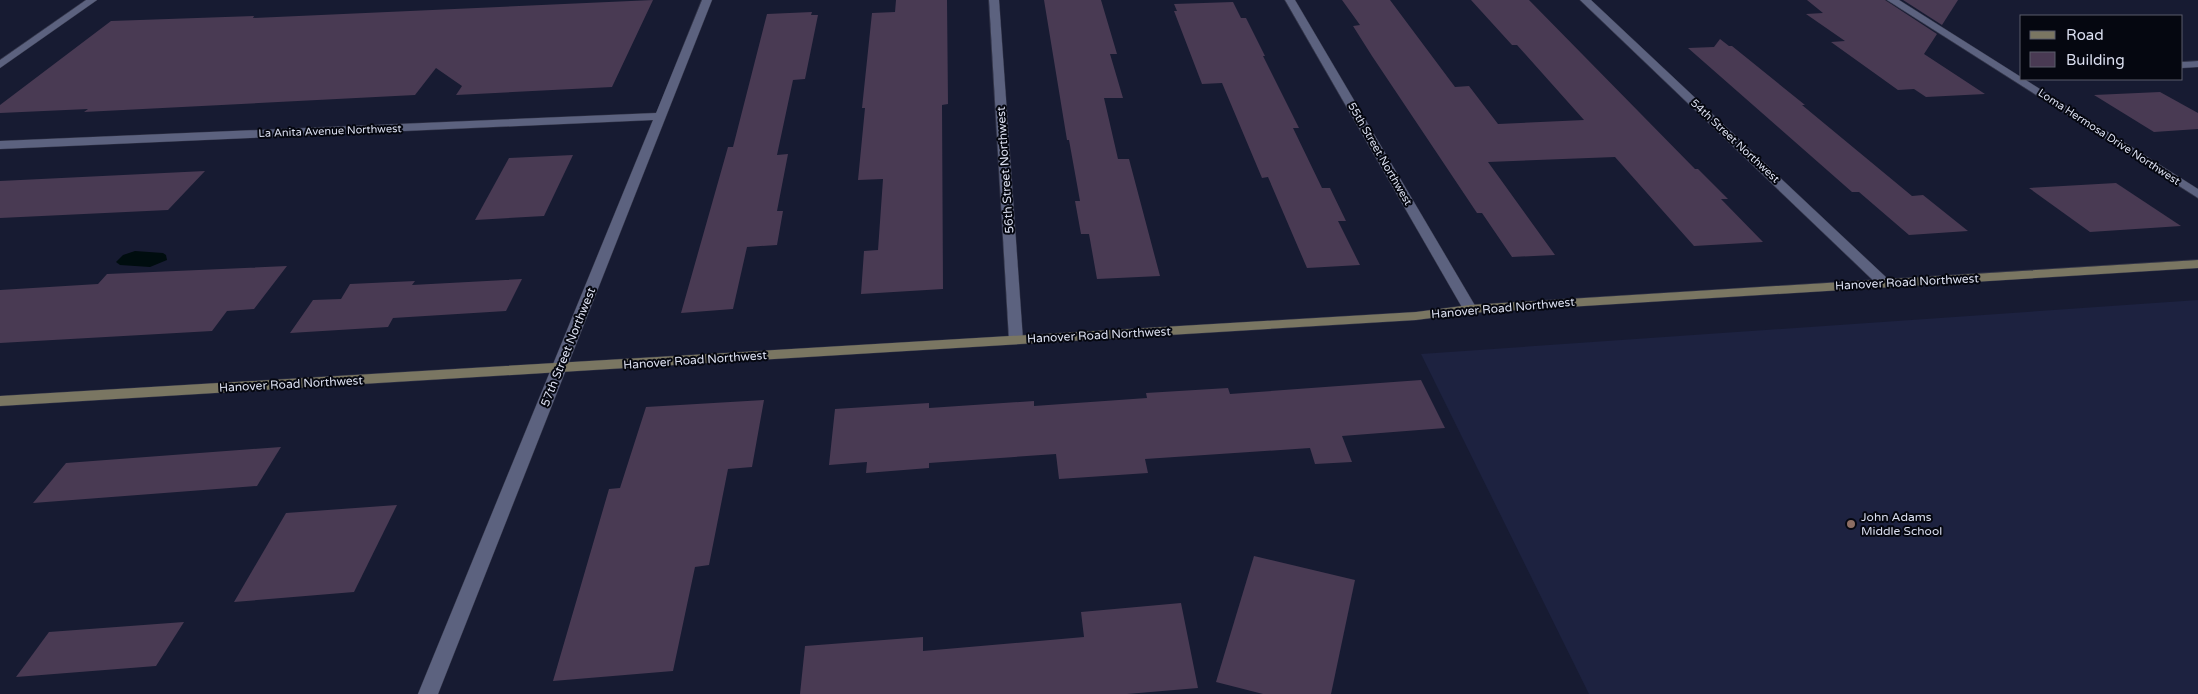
<svg xmlns="http://www.w3.org/2000/svg" width="2198" height="694" viewBox="0 0 2198 694" font-family="'Varela Round',sans-serif">
  <style>
    .built { fill: #1d2240 }
    .water { fill: #000d0f }
    .building { fill: #493a53 }
    .lines { fill: none; stroke-linecap: round; stroke-linejoin: round }
    .street-casing { stroke: #333548; stroke-width: 1 }
    .secondary-casing { stroke: #333548; stroke-width: 1 }
    .street { fill: #5c627f; fill-rule: evenodd }
    .secondary { fill: #7a7662; fill-rule: evenodd }
    .education-dot { fill: #8d6e63; stroke: #050710; stroke-width: 2 }
    .labels { text-anchor: middle; dominant-baseline: central; stroke-width: 4; stroke-linejoin: round; paint-order: stroke }
    .far-street-label { font-size: 11px; fill: #dbdff0; stroke: #050710 }
    .street-label { font-size: 12px; fill: #dbdff0; stroke: #050710 }
    .poi-label { font-size: 12px; fill: #dbdff0; stroke: #050710; text-anchor: start }
  </style>
  <rect width="100%" height="100%" fill="#171b32"/>
  <polygon class="built" points="2198,300 2198,694 1589,694 1421,354"/>
  <polygon class="water" points="135,251 163,253 166,255 167,260 150,267 120,265 116,262 123,255"/>
  <g class="building">
    <polygon points="653,0 612,87 456,95 462,86 436,68 415,95 84,112 88,109 0,113 0,105 111,21 254,16 253,18"/>
    <polygon points="896,0 947,0 948,104 942,105 943,289 861,294 864,251 878,250 883,179 858,180 865,108 862,108 872,13 895,12"/>
    <polygon points="1044,0 1101,0 1117,54 1110,54 1123,98 1104,98 1118,159 1129,159 1160,276 1097,279 1089,234 1081,234 1075,201 1080,201 1069,140 1067,140"/>
    <polygon points="1342,0 1390,0 1455,87 1469,86 1498,124 1584,120 1517,45 1512,45 1471,0 1529,0 1695,169 1698,169 1728,199 1721,199 1763,242 1694,246 1615,157 1488,162 1555,255 1512,257 1482,213 1477,213 1372,56 1353,26 1360,25"/>
    <polygon points="1807,0 1885,0 1937,34 1924,54 1985,94 1926,97 1914,89 1898,90 1831,42 1845,41 1806,14 1823,13"/>
    <polygon points="1903,0 1958,0 1942,25"/>
    <polygon points="1233,2 1241,18 1246,18 1265,56 1263,56 1299,128 1293,128 1322,188 1330,188 1346,221 1338,221 1360,265 1307,268 1268,177 1262,178 1222,83 1202,84 1174,11 1177,11 1174,4"/>
    <polygon points="812,12 811,15 818,15 805,79 793,80 777,155 788,154 777,211 783,211 777,245 747,247 733,309 681,313 728,147 733,147 767,14"/>
    <polygon points="1720,39 1729,46 1732,46 1805,105 1802,105 1912,196 1923,195 1968,231 1909,235 1859,192 1852,192 1688,48 1714,47"/>
    <polygon points="2160,92 2198,113 2198,129 2154,132 2094,95"/>
    <polygon points="573,155 544,216 475,220 509,158"/>
    <polygon points="205,171 168,210 0,218 0,181"/>
    <polygon points="2116,183 2181,226 2090,232 2029,188"/>
    <polygon points="287,266 254,309 227,311 212,331 0,343 0,290 98,284 107,274"/>
    <polygon points="522,279 506,311 393,318 388,327 290,333 313,300 341,299 350,284 415,281 412,285"/>
    <polygon points="1421,380 1445,428 1342,436 1352,462 1315,464 1310,448 1145,459 1148,473 1059,479 1056,454 929,463 929,468 866,473 867,462 829,465 835,409 929,403 929,408 1034,401 1034,406 1147,398 1146,393 1228,388 1230,394"/>
    <polygon points="764,400 752,467 728,469 709,565 695,567 673,671 553,681 609,489 620,488 646,407"/>
    <polygon points="281,447 257,486 33,503 66,463"/>
    <polygon points="397,505 354,592 234,602 286,513"/>
    <polygon points="1254,556 1355,580 1331,694 1263,694 1216,682"/>
    <polygon points="1181,603 1198,688 1127,694 800,694 805,646 923,637 923,651 1084,637 1081,612"/>
    <polygon points="184,622 156,666 16,677 49,632"/>
  </g>
  <g class="lines">
    <defs>
      <g id="street">
        <polygon points="86,0 97,0 0,68 0,60"/>
        <polygon points="702,0 712,0 438,694 418,694 653,120 0,149 0,141 656,113"/>
        <polygon points="989,0 999,0 1023,340 1021,343 1011,343 1009,340"/>
        <polygon points="1285,0 1295,0 1477,309 1475,312 1465,312 1463,309"/>
        <polygon points="1580,0 1591,0 1889,280 1891,283 1889,286 1879,286"/>
        <polygon points="1887,0 1899,0 2198,189 2198,198"/>
        <polygon points="2198,61 2198,67 2182,68 2182,62"/>
      </g>
      <polygon id="secondary" points="2198,260 2198,268 1470,313 1416,320 0,406 0,396 1416,312 1470,305"/>
    </defs>
    <use href="#street" class="street-casing"/>
    <use href="#secondary" class="secondary-casing"/>
    <use href="#street" class="street"/>
    <use href="#secondary" class="secondary"/>
  </g>
  <circle class="education-dot" cx="1851" cy="524" r="5"/>
  <g class="labels">
    <g class="far-street-label">
      <text transform="translate(330 131) rotate(-2)">La Anita Avenue Northwest</text>
      <text transform="translate(2109 137) rotate(33)">Loma Hermosa Drive Northwest</text>
      <text transform="translate(1735 141) rotate(43)">54th Street Northwest</text>
      <text transform="translate(1380 154) rotate(60)">55th Street Northwest</text>
    </g>
    <g class="street-label">
      <text transform="translate(1005 170) rotate(-94)">56th Street Northwest</text>
      <text transform="translate(1907 282) rotate(-3)">Hanover Road Northwest</text>
      <text transform="translate(1503 308) rotate(-5)">Hanover Road Northwest</text>
      <text transform="translate(1099 335) rotate(-3)">Hanover Road Northwest</text>
      <text transform="translate(568 347) rotate(-68)">57th Street Northwest</text>
      <text transform="translate(695 360) rotate(-4)">Hanover Road Northwest</text>
      <text transform="translate(291 384) rotate(-3)">Hanover Road Northwest</text>
    </g>
    <g class="poi-label">
      <text x="1861" y="517">John Adams<tspan x="1861" dy="14">Middle School</tspan></text>
    </g>
  </g>
  <rect x="2020" y="15" width="162" height="65" fill="#050710" stroke="#5b5d6a"/>
  <rect x="2030" y="31" width="25" height="8" fill="#7a7662" stroke="#5b5d6a"/>
  <text x="2066" y="40" font-size="15" fill="#dbdff0">Road</text>
  <rect x="2030" y="52" width="25" height="15" fill="#493a53" stroke="#5b5d6a"/>
  <text x="2066" y="65" font-size="15" fill="#dbdff0">Building</text>
</svg>
